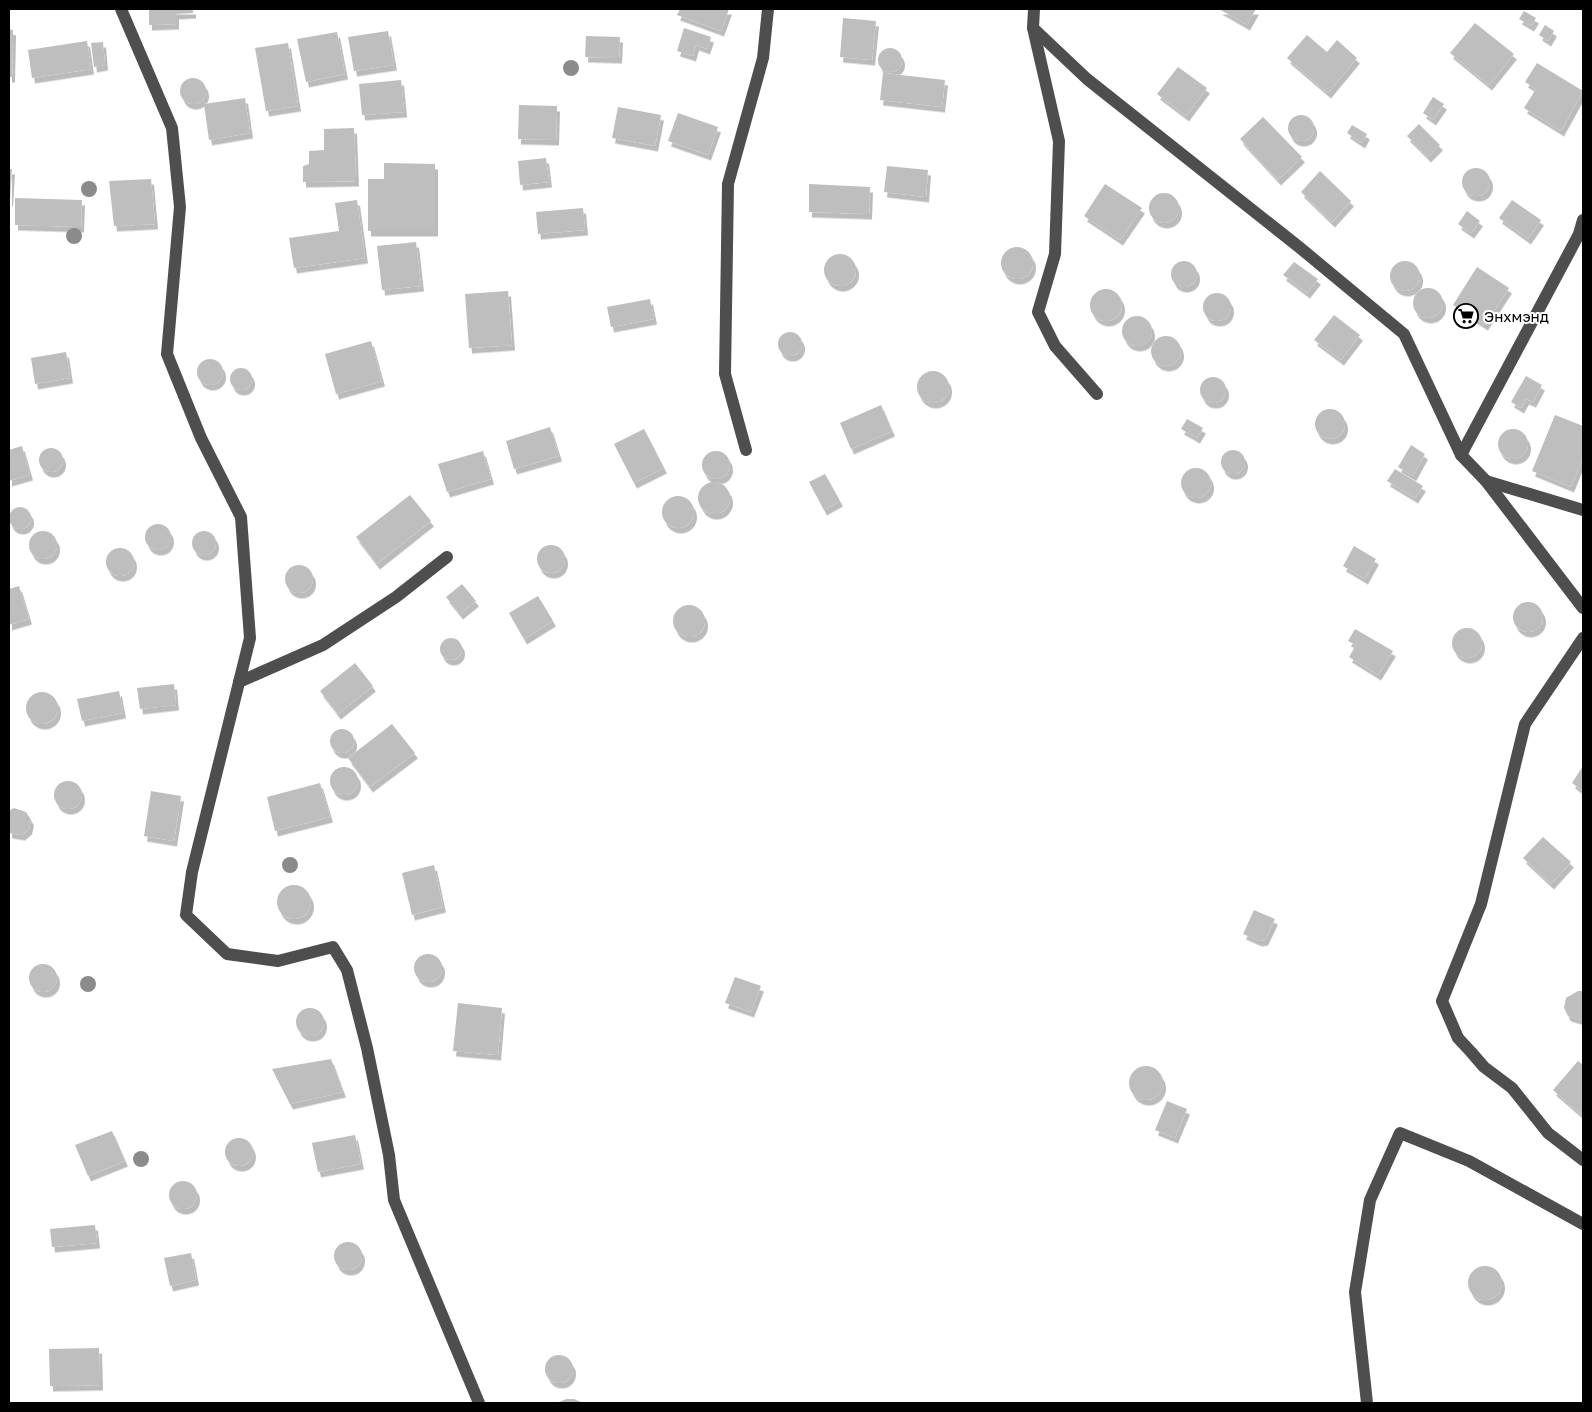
<svg xmlns="http://www.w3.org/2000/svg" width="1592" height="1412" viewBox="0 0 1592 1412" font-family="'Golos Text',sans-serif">
  <style>
    .building { fill: #bebebe; filter: url(#shadow) }
    .lines { fill: none; stroke-linecap: round; stroke-linejoin: round }
    .minor { stroke: #4e4e4e; stroke-width: 12 }
    .tree { fill: #8b8b8b }
    .labels { text-anchor: middle; dominant-baseline: central; stroke-width: 4; stroke-linejoin: round; paint-order: stroke }
    .poi-label { font-size: 15px; fill: #000; stroke: #fff; text-anchor: start }
  </style>
  <defs>
    <filter id="shadow"><feDropShadow dx="3" dy="5.5" stdDeviation="0" flood-color="#0004"/></filter>
  </defs>
  <rect width="100%" height="100%" fill="#fff"/>
  <g class="building">
    <polygon points="149,9 193,9 193,13 176,14 176,24 149,25"/>
    <polygon points="680,9 729,9 721,31 677,15"/>
    <polygon points="1219,9 1256,9 1247,25"/>
    <polygon points="1524,11 1536,18 1531,26 1519,19"/>
    <polygon points="843,18 876,21 872,60 840,57"/>
    <polygon points="1475,23 1514,54 1489,85 1450,53"/>
    <polygon points="1545,25 1554,31 1548,41 1539,35"/>
    <polygon points="684,28 711,37 707,49 696,45 693,56 677,51"/>
    <polygon points="9,29 13,30 12,77 9,77"/>
    <polygon points="388,31 394,65 354,71 348,37"/>
    <polygon points="337,32 345,74 306,82 297,39"/>
    <polygon points="1307,35 1327,52 1337,40 1357,58 1328,93 1287,58"/>
    <polygon points="586,36 620,37 619,58 585,57"/>
    <polygon points="87,41 91,69 32,78 28,50"/>
    <polygon points="103,42 105,65 94,67 91,43"/>
    <polygon points="288,43 298,106 266,111 255,48"/>
    <circle cx="890" cy="60" r="12"/>
    <polygon points="1537,63 1583,91 1561,131 1524,108 1536,89 1525,82"/>
    <polygon points="1178,67 1207,88 1186,116 1157,94"/>
    <polygon points="883,73 945,80 942,107 880,100"/>
    <circle cx="193" cy="91" r="13"/>
    <polygon points="401,80 404,112 362,115 359,84"/>
    <polygon points="1433,97 1444,104 1433,120 1423,113"/>
    <polygon points="245,98 250,133 209,140 204,104"/>
    <polygon points="519,105 557,106 556,140 518,139"/>
    <polygon points="618,107 661,115 655,146 612,138"/>
    <polygon points="678,113 718,127 708,155 668,141"/>
    <circle cx="1301" cy="128" r="13"/>
    <polygon points="1263,117 1302,157 1278,180 1240,139"/>
    <polygon points="1419,124 1440,145 1428,157 1407,136"/>
    <polygon points="1352,125 1367,134 1362,143 1347,133"/>
    <polygon points="354,128 356,181 303,182 303,166 309,164 309,151 324,150 324,129"/>
    <polygon points="546,158 549,182 520,185 518,161"/>
    <polygon points="384,163 435,164 435,231 368,231 368,179 384,179"/>
    <polygon points="887,166 928,170 926,197 884,192"/>
    <circle cx="1476" cy="182" r="14"/>
    <polygon points="9,169 12,169 10,201 9,201"/>
    <polygon points="1320,171 1351,201 1332,222 1301,192"/>
    <polygon points="151,179 155,224 114,226 109,181"/>
    <polygon points="809,184 870,187 869,214 809,212"/>
    <polygon points="1105,184 1142,208 1120,240 1084,216"/>
    <circle cx="1164" cy="208" r="15"/>
    <polygon points="15,198 82,200 81,227 15,225"/>
    <polygon points="357,200 365,258 294,268 289,238 339,231 335,203"/>
    <polygon points="1512,200 1541,220 1528,239 1499,218"/>
    <polygon points="583,208 585,230 538,234 536,212"/>
    <polygon points="1467,211 1480,221 1471,233 1458,224"/>
    <polygon points="416,242 421,286 382,290 377,246"/>
    <circle cx="1017" cy="263" r="16"/>
    <circle cx="840" cy="270" r="16"/>
    <circle cx="1184" cy="274" r="13"/>
    <circle cx="1405" cy="276" r="15"/>
    <polygon points="1294,262 1318,279 1307,293 1283,275"/>
    <polygon points="1477,267 1509,288 1485,325 1453,305"/>
    <circle cx="1428" cy="303" r="15"/>
    <circle cx="1106" cy="305" r="16"/>
    <polygon points="508,291 512,345 469,348 465,294"/>
    <circle cx="1217" cy="307" r="14"/>
    <polygon points="650,299 654,319 611,327 607,307"/>
    <polygon points="1334,315 1360,335 1341,360 1314,340"/>
    <circle cx="1137" cy="331" r="15"/>
    <circle cx="790" cy="344" r="12"/>
    <circle cx="1166" cy="351" r="15"/>
    <polygon points="371,341 382,381 336,394 325,354"/>
    <polygon points="66,352 70,378 35,384 31,358"/>
    <circle cx="210" cy="372" r="13"/>
    <circle cx="241" cy="379" r="11"/>
    <circle cx="933" cy="387" r="16"/>
    <polygon points="1526,376 1542,385 1533,402 1526,399 1521,408 1511,402"/>
    <circle cx="1213" cy="390" r="13"/>
    <polygon points="881,405 892,431 851,449 840,423"/>
    <circle cx="1330" cy="424" r="15"/>
    <polygon points="1555,415 1583,426 1583,457 1571,487 1532,471"/>
    <polygon points="1187,419 1203,428 1197,438 1181,429"/>
    <polygon points="550,427 559,456 514,469 506,441"/>
    <polygon points="644,429 664,468 634,483 614,444"/>
    <circle cx="1513" cy="444" r="15"/>
    <polygon points="1411,445 1425,454 1413,476 1398,467"/>
    <polygon points="22,446 30,475 9,481 9,450"/>
    <circle cx="51" cy="460" r="12"/>
    <circle cx="1233" cy="462" r="12"/>
    <circle cx="716" cy="465" r="14"/>
    <polygon points="483,451 491,479 447,492 438,464"/>
    <circle cx="1196" cy="483" r="15"/>
    <polygon points="1395,469 1423,486 1415,498 1387,481"/>
    <polygon points="825,474 840,501 824,510 809,482"/>
    <circle cx="714" cy="498" r="16"/>
    <polygon points="410,495 431,521 377,564 356,537"/>
    <circle cx="678" cy="512" r="16"/>
    <circle cx="20" cy="518" r="11"/>
    <circle cx="158" cy="537" r="13"/>
    <circle cx="204" cy="543" r="12"/>
    <circle cx="43" cy="545" r="14"/>
    <circle cx="551" cy="559" r="14"/>
    <polygon points="1354,546 1376,559 1365,579 1343,566"/>
    <circle cx="120" cy="562" r="14"/>
    <circle cx="299" cy="579" r="14"/>
    <polygon points="462,584 476,601 460,614 446,597"/>
    <polygon points="19,586 29,619 9,625 9,589"/>
    <polygon points="538,596 553,621 524,639 509,613"/>
    <circle cx="1528" cy="617" r="15"/>
    <circle cx="689" cy="621" r="16"/>
    <circle cx="1467" cy="643" r="15"/>
    <polygon points="1355,629 1393,651 1378,675 1349,657 1356,645 1348,641"/>
    <circle cx="451" cy="649" r="11"/>
    <polygon points="355,663 373,686 338,714 320,691"/>
    <polygon points="174,684 176,705 140,709 137,688"/>
    <polygon points="119,691 123,713 82,721 77,699"/>
    <circle cx="42" cy="708" r="16"/>
    <polygon points="392,724 415,753 370,787 348,758"/>
    <circle cx="342" cy="741" r="12"/>
    <polygon points="1583,766 1583,791 1572,783"/>
    <circle cx="344" cy="781" r="14"/>
    <circle cx="68" cy="795" r="14"/>
    <polygon points="320,783 330,817 275,831 267,797"/>
    <polygon points="151,791 181,796 174,841 144,836"/>
    <polygon points="14,808 26,812 31,820 29,829 22,835 9,833 9,811"/>
    <polygon points="1543,837 1571,862 1551,884 1523,858"/>
    <polygon points="434,865 443,907 412,915 402,873"/>
    <circle cx="294" cy="902" r="17"/>
    <polygon points="1254,910 1275,919 1265,940 1259,941 1243,934"/>
    <circle cx="428" cy="968" r="14"/>
    <circle cx="43" cy="978" r="14"/>
    <polygon points="735,977 761,986 751,1012 725,1003"/>
    <polygon points="1578,991 1583,991 1582,1020 1568,1016 1564,1008 1566,998"/>
    <polygon points="458,1003 502,1008 498,1055 453,1051"/>
    <circle cx="310" cy="1022" r="14"/>
    <polygon points="331,1059 343,1092 290,1104 272,1069"/>
    <polygon points="1578,1061 1583,1065 1583,1116 1553,1090"/>
    <circle cx="1146" cy="1083" r="17"/>
    <polygon points="1167,1101 1187,1109 1175,1138 1155,1130"/>
    <polygon points="112,1131 125,1161 88,1176 75,1145"/>
    <polygon points="355,1135 361,1164 318,1172 312,1143"/>
    <circle cx="239" cy="1152" r="14"/>
    <circle cx="183" cy="1195" r="14"/>
    <polygon points="95,1225 97,1243 52,1247 50,1229"/>
    <circle cx="348" cy="1256" r="14"/>
    <polygon points="191,1253 196,1280 170,1286 164,1258"/>
    <circle cx="1485" cy="1283" r="17"/>
    <polygon points="99,1348 100,1385 50,1386 49,1349"/>
    <circle cx="559" cy="1369" r="14"/>
    <polygon points="566,1399 574,1399 583,1403 557,1403"/>
  </g>
  <g class="lines">
    <g class="minor">
      <polyline points="121,9 172,128 180,207 167,354 201,438 241,517 250,638 192,872 186,915 227,954 278,961 333,947 347,970 367,1048 389,1155 394,1200 479,1403"/>
      <polyline points="1034,9 1033,28 1087,79 1299,247 1404,334 1461,455 1486,481 1583,608"/>
      <polyline points="1033,28 1059,141 1055,254 1038,312 1055,346 1097,394"/>
      <polyline points="746,450 725,374 728,184 763,58 768,9"/>
      <polyline points="1461,455 1579,234 1583,220"/>
      <polyline points="1486,481 1583,510"/>
      <polyline points="1583,638 1525,724 1481,904 1442,1001 1458,1038 1471,1052 1484,1067 1512,1088 1548,1133 1583,1160"/>
      <polyline points="239,682 323,645 396,597 447,557"/>
      <polyline points="1367,1403 1355,1292 1370,1200 1400,1133 1469,1161 1583,1224"/>
    </g>
  </g>
  <g class="tree">
    <circle cx="571" cy="68" r="8"/>
    <circle cx="89" cy="189" r="8"/>
    <circle cx="74" cy="236" r="8"/>
    <circle cx="290" cy="865" r="8"/>
    <circle cx="88" cy="984" r="8"/>
    <circle cx="141" cy="1159" r="8"/>
  </g>
  <defs>
    <symbol id="supermarket-ring" viewBox="-11 -11 22 22"><circle r="9.5" fill="#fff" stroke="#000" stroke-width="1.5"/><path d="M-6-5.5h2.5l.6 2H6L4.5 2H-2.5L-4.4-4H-6ZM-1.5 3.2a1.3 1.3 0 1 0 .1 0ZM3 3.2a1.3 1.3 0 1 0 .1 0Z" fill="#000"/></symbol>
  </defs>
  <g fill-rule="evenodd">
    <use href="#supermarket-ring" x="1452" y="302" width="28" height="28"/>
  </g>
  <g class="labels">
    <g class="poi-label">
      <text x="1484" y="316">Энхмэнд</text>
    </g>
  </g>
  <rect width="1592" height="1412" fill="none" stroke="#000000" stroke-width="20"/>
</svg>
